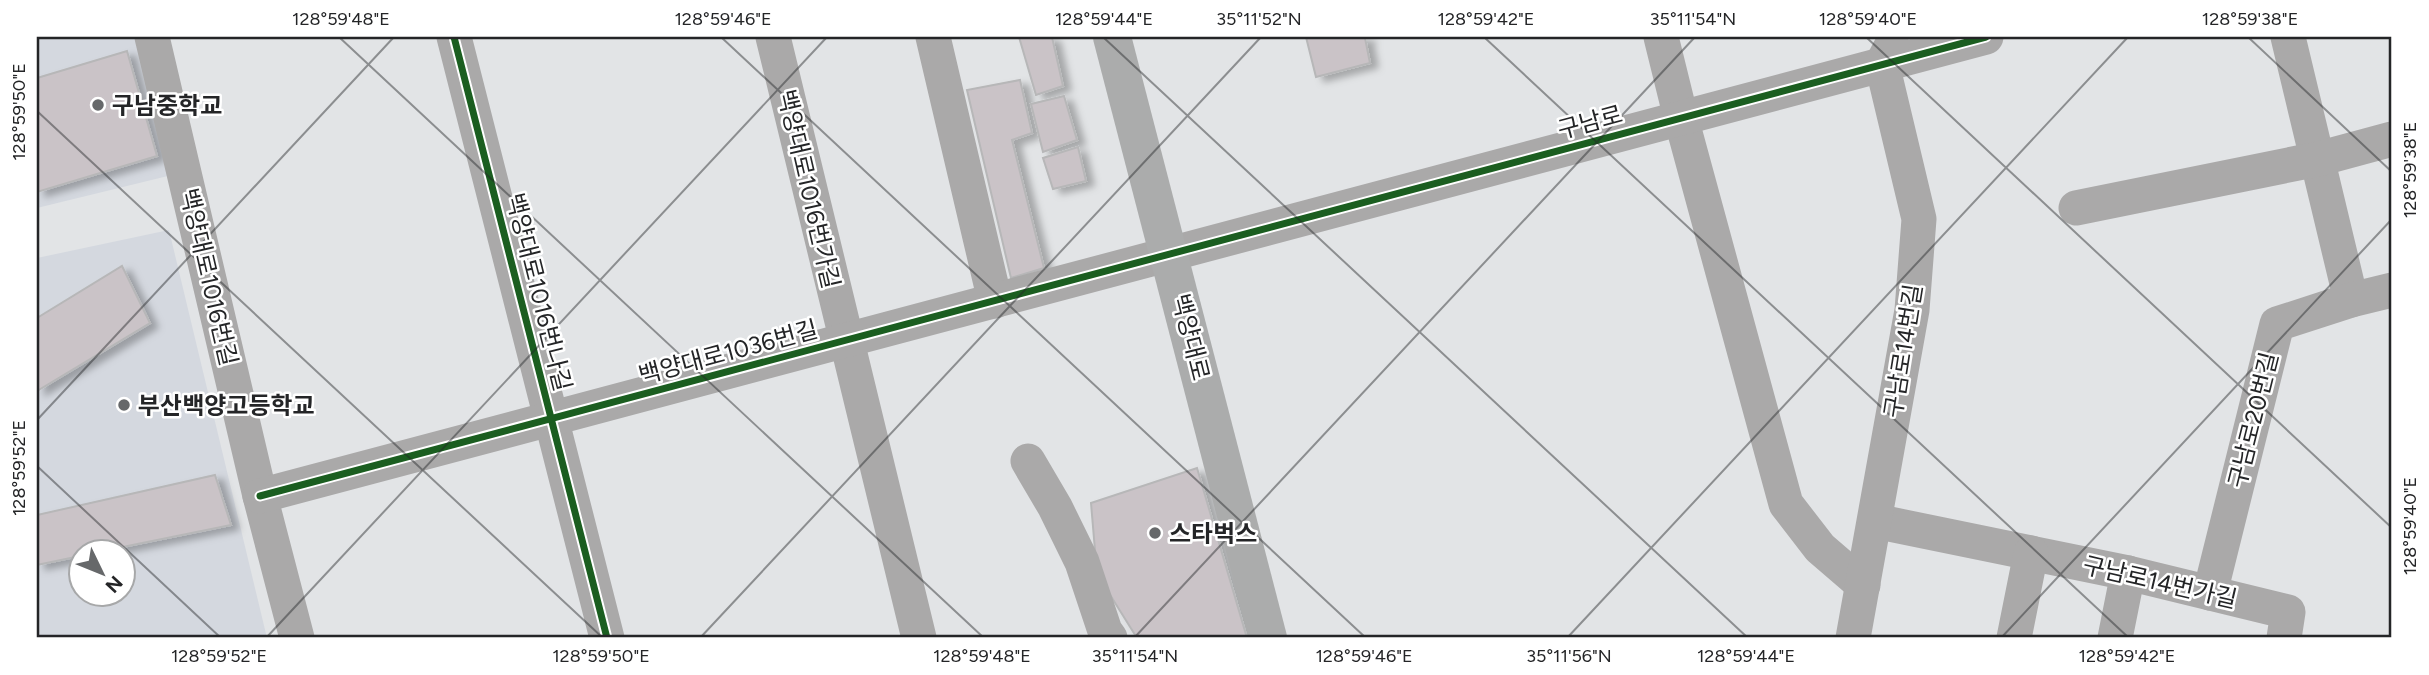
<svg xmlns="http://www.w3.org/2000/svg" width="2429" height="675" viewBox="0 0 2429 675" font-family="Figtree,'Noto Sans KR',sans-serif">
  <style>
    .built { fill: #d4d8df; fill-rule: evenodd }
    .building { fill: #cac3c7; stroke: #b7b7b8; stroke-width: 2; filter: url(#shadow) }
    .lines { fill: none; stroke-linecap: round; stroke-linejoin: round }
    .minor { stroke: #aaa9a9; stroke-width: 35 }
    .major { stroke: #abacac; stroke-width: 38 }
    .cycleway-casing { stroke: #fff; stroke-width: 11 }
    .cycleway { stroke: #1b5e20; stroke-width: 7 }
    .ticks { fill: none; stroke: #242527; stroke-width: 2; stroke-opacity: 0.45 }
    .poi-dot { fill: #66686a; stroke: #fff; stroke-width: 2.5 }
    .labels { text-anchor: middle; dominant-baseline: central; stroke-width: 5; stroke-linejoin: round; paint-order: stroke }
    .poi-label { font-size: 24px; font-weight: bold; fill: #242527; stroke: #fff; text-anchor: start }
    .street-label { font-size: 24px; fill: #242527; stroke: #fff }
    .neatline { fill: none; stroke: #242527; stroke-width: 2.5 }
    .ticks-label { font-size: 18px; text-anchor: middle; fill: #242527 }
  </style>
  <defs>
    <filter id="shadow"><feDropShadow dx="8" dy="4.5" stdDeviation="3.5" flood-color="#0004"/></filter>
  </defs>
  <rect width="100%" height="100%" fill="#e2e4e6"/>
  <g class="built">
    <polygon points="37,37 143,37 176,174 37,208"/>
    <path d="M169,230L267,638H37V258ZM80,552H122V594H80Z"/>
  </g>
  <g class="building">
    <polygon points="1019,37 1052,37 1063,86 1036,95"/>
    <polygon points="1306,37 1369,37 1365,38 1370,63 1316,77"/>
    <polygon points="127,51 157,156 37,192 37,78"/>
    <polygon points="1020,80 1032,133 1012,140 1044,268 1011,278 967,90"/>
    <polygon points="1064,96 1077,140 1043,152 1031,104"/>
    <polygon points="1078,147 1086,181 1053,189 1043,158"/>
    <polygon points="122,266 150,323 37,391 37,318"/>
    <polygon points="1197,468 1247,638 1137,638 1097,574 1091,503"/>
    <polygon points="215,475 231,525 98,552 80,552 80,556 37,565 37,515"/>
  </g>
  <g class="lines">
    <g class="minor">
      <polyline points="152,37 260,496 297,638"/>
      <polyline points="454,37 607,638"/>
      <polyline points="773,37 919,638"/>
      <polyline points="933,37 995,301"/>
      <polyline points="1661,37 1681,118 1786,504 1820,548 1863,585"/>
      <polyline points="2288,37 2351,300"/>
      <polyline points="2076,208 2318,159 2392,139"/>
      <polyline points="1028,461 1055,507 1082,562 1105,631 1110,638"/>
      <polyline points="260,496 1986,37"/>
      <polyline points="1875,521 2128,573 2288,612 2284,638"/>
      <polyline points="2210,593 2277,324 2351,300 2392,290"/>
      <polyline points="1853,638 1912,310 1919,219 1882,64 1892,45"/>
      <polyline points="2014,638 2031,553"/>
      <polyline points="2115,638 2128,573"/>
    </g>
    <polyline class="major" points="1112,37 1268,638"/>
    <defs>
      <g id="cycleway">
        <polyline points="454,37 607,638"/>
        <polyline points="260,496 1986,37"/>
      </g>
    </defs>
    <use href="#cycleway" class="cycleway-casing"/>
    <use href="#cycleway" class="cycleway"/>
  </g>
  <path class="ticks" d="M339,37L984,638M721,37L1366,638M1103,37L1748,638M1484,37L2129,638M1866,37L2392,528M2248,37L2392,172M37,111L603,638M37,420L394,37M37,466L221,638M266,638L827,37M700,638L1261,37M1134,638L1695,37M1567,638L2128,37M2001,638L2392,219"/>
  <g class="poi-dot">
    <circle cx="98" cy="105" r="7"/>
    <circle cx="124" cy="405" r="7"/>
    <circle cx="1155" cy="533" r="7"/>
  </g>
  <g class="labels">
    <g class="poi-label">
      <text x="112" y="105">구남중학교</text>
      <text x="138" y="405">부산백양고등학교</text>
      <text x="1169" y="533">스타벅스</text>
    </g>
    <g class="street-label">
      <text transform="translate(1590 122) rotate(-15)">구남로</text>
      <text transform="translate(809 189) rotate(77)">백양대로1016번가길</text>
      <text transform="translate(209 277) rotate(77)">백양대로1016번길</text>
      <text transform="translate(539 292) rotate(76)">백양대로1016번나길</text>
      <text transform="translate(1191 337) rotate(76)">백양대로</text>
      <text transform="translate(1903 351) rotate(-81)">구남로14번길</text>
      <text transform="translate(728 352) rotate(-15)">백양대로1036번길</text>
      <text transform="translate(2253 420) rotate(-76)">구남로20번길</text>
      <text transform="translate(2160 582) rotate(13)">구남로14번가길</text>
    </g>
  </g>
  <rect width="2429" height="675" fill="none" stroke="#ffffff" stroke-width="77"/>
  <g transform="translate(102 573) rotate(133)"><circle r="33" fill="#ffffff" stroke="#a7a8a9" stroke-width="2"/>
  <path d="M0-5L12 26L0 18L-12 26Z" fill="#66686a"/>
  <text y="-10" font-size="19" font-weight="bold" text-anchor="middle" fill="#242527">N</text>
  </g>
  <rect x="38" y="38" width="2352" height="598" class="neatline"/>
  <g class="ticks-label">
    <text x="341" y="25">128°59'48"E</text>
    <text x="723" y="25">128°59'46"E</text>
    <text x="1104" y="25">128°59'44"E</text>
    <text x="1259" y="25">35°11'52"N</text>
    <text x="1486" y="25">128°59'42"E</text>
    <text x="1693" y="25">35°11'54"N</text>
    <text x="1868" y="25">128°59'40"E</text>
    <text x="2250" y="25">128°59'38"E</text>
    <text transform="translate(19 112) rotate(-90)" y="6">128°59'50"E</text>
    <text transform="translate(2410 170) rotate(-90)" y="6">128°59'38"E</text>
    <text transform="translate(19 468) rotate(-90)" y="6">128°59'52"E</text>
    <text transform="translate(2410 526) rotate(-90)" y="6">128°59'40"E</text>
    <text x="219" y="662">128°59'52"E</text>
    <text x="601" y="662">128°59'50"E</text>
    <text x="982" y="662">128°59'48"E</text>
    <text x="1135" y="662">35°11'54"N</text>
    <text x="1364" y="662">128°59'46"E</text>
    <text x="1569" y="662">35°11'56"N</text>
    <text x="1746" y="662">128°59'44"E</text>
    <text x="2127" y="662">128°59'42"E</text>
  </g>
</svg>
